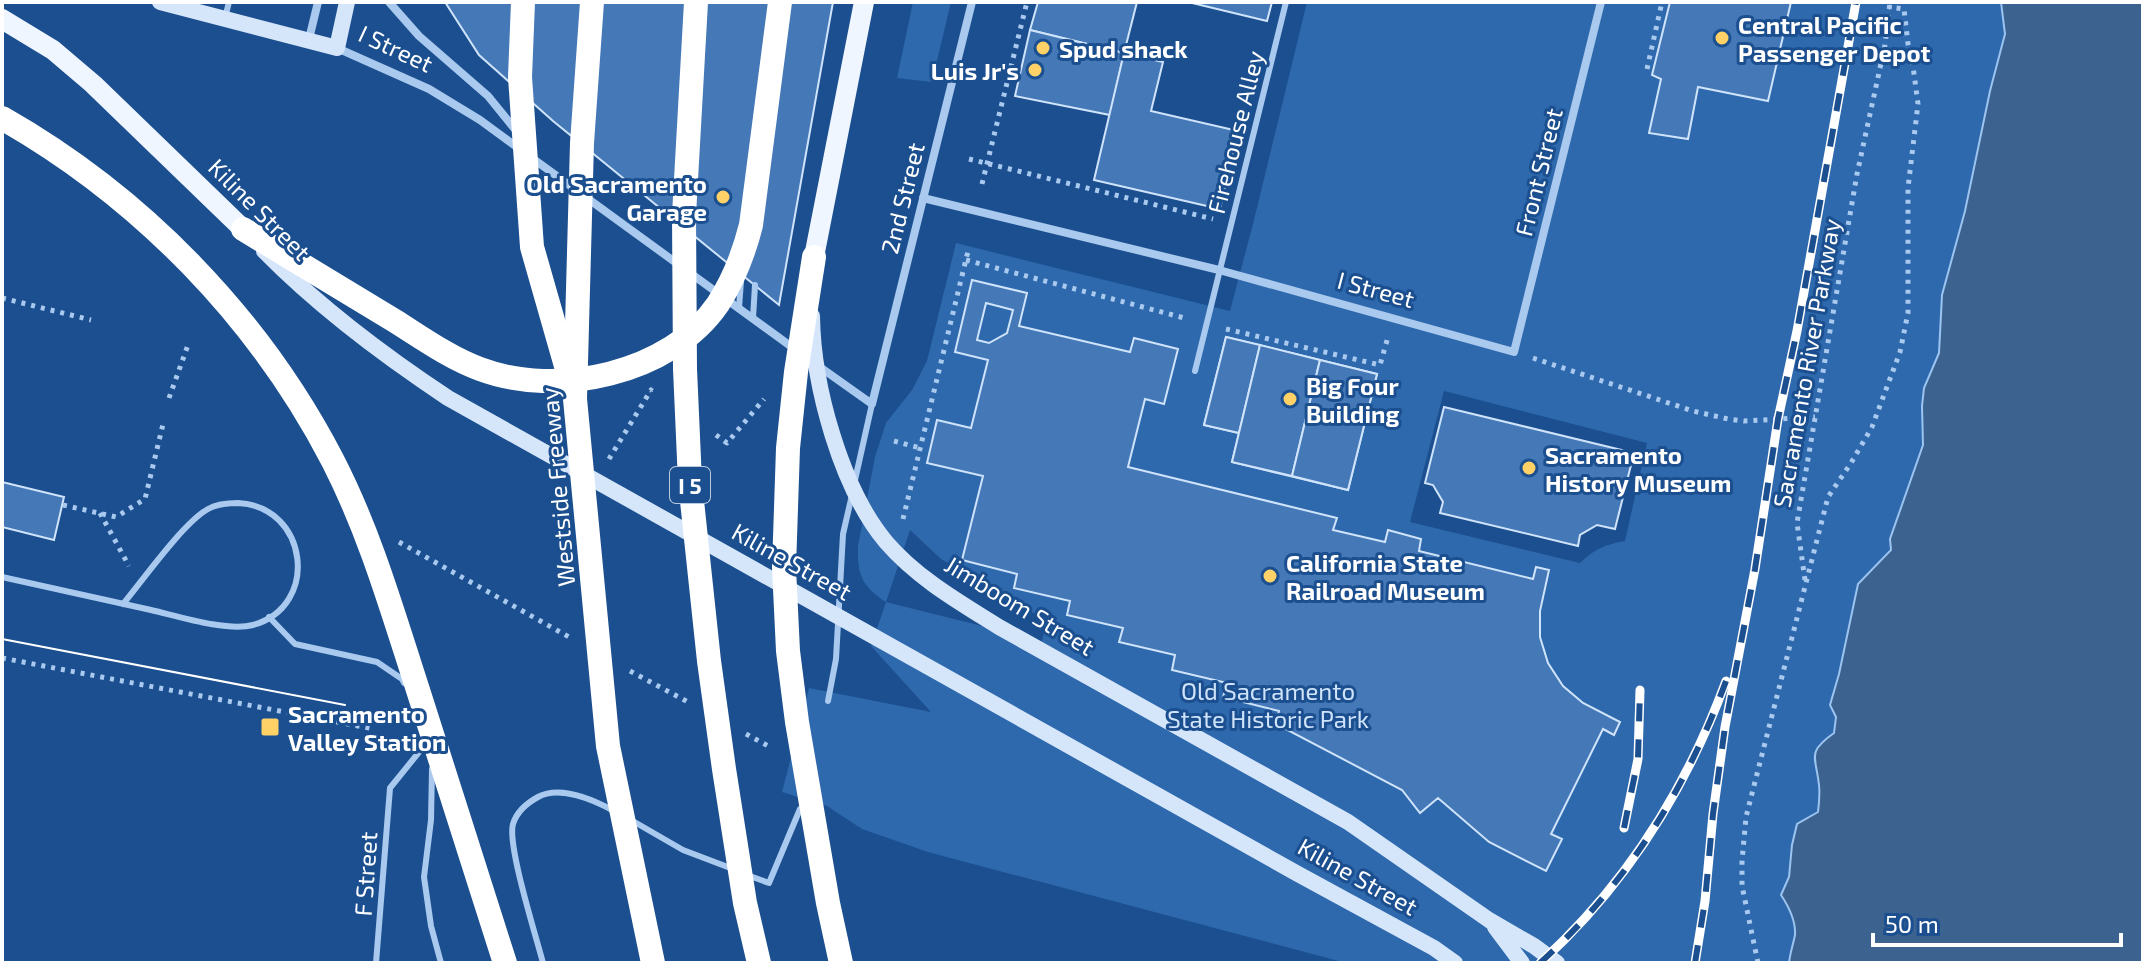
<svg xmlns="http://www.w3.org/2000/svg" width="2145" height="965" viewBox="0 0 2145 965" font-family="'Exo 2',sans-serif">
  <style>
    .green { fill: #2e69ad; fill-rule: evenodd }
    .water { fill: #3c6290; stroke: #9cc4f0; stroke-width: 2 }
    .building { fill: #4478b7; stroke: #cfe3fa; stroke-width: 2; fill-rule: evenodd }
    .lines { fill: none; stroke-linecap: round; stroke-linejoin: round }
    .path { stroke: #a9c9ee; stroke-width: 5; stroke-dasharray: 4 6; stroke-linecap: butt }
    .lane { stroke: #a9c9ee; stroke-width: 6 }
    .street { stroke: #a9c9ee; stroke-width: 8 }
    .secondary { stroke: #d6e6fa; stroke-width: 16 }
    .primary { stroke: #f0f6ff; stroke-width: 20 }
    .highway { stroke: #fff; stroke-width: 24 }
    .tram { stroke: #fff; stroke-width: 2 }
    .rail-casing { stroke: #fff; stroke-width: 9 }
    .rail { stroke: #1b4f8f; stroke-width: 6; stroke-dasharray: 18; stroke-linecap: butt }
    .poi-dot { fill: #ffd166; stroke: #1b4f8f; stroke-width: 3 }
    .labels { text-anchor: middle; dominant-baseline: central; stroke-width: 6; stroke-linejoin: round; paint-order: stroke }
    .shield { fill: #1b4f8f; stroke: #bbcadd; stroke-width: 2 }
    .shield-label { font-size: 22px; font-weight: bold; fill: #fff }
    .poi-label { font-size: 24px; font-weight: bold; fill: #fff; stroke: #1b4f8f; text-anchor: start }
    .street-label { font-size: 24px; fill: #fff; stroke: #1b4f8f }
    .park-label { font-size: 24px; fill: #cfe3fa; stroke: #1b4f8f }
  </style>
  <rect width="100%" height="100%" fill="#1b4f8f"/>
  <g class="green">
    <polygon points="913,2 951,2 932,82 897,78"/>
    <path d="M1307,2H2001L2005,34L1990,91L1965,211L1942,295L1939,353L1924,388L1922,406L1923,445L1890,539L1891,550L1858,584L1839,674L1830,705L1836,717L1834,733C1806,752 1816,757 1819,785C1820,794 1819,804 1818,813L1798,824L1792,845L1789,877L1782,895C1789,907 1796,920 1795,935C1793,945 1790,953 1789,963H1346L928,852L862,829L827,806L782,792L809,688L931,712L871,646L886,602C862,586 857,575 858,546L875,457L886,423L912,390L927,361L956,243L1230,311L1254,220ZM1444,391L1647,443L1625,541C1606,544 1593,550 1580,563L1410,522ZM910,530L941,559L1047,621L1042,641L886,602Z"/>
  </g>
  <path class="water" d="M2001,2H2143V963H1789C1790,953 1793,945 1795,935C1796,920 1789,907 1781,895L1789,877L1792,845L1797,824L1818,812C1819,804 1820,794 1819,785C1816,756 1806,753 1834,733L1836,717L1830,705L1839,674L1858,584L1891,550L1890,539L1923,445L1922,406L1924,388L1939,353L1942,295L1965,211L1990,91L2005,34Z"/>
  <g class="building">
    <polygon points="445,2 833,2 779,305 553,121 479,55"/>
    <polygon points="1038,2 1137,2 1124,53 1030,30"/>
    <polygon points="1188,2 1272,2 1267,21"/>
    <polygon points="1670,2 1791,2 1768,101 1698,87 1688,139 1649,133 1661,79 1652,75"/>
    <polygon points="1030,30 1124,53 1110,115 1015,96"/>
    <polygon points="1124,53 1163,62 1151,111 1238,131 1220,209 1094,180"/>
    <path d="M972,280L1027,293L1019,326L1130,352L1134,338L1178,349L1164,404L1145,399L1128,467L1337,518L1333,530L1385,542L1388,530L1421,539L1419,551L1533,579L1536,567L1549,570L1540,611V637L1548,663L1563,686L1583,703L1620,722L1614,735L1603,729L1551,834L1562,839L1546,871L1489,842L1438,798L1420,813L1402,790L1276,724L1279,711L1223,697L1227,683L1172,670L1175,655L1119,642L1123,628L1067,615L1070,601L1014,588L1017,574L962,560L983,476L927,463L937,420L971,428L988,360L955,352ZM986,303L1013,310L1007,333L989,343L977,340Z"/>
    <polygon points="1226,337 1377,374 1348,490 1232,462 1239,433 1204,425"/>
    <polygon points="1226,337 1260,345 1239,433 1204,425"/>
    <polygon points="1260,345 1320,360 1292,476 1232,462"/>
    <polygon points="1320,360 1377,374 1348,490 1292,476"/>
    <polygon points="1444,407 1634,453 1615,529 1597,525 1580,535 1578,546 1440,513 1443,502 1433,485 1425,483"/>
    <polygon points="2,482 64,497 54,540 2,527"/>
  </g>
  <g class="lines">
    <g class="path">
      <polyline points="1647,69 1662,2"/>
      <polyline points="969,159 1213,219"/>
      <polyline points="982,184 1027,2"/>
      <polyline points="966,260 1188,319"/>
      <polyline points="2,298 91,320"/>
      <polyline points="1226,329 1380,365 1388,337"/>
      <polyline points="1533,358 1693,411 1728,419 1744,421 1815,417"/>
      <polyline points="169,398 188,345"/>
      <polyline points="716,435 727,443 764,399"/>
      <polyline points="894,441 920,448"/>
      <polyline points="609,459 651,390 652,391"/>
      <polyline points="63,505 116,517 145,499 164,420"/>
      <polyline points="100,513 129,566"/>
      <polyline points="903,519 969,247"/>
      <polyline points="399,542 569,637"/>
      <polyline points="1805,580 1797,523 1857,174 1885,45 1890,2"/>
      <polyline points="2,658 374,729"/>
      <polyline points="630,671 688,702"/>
      <polyline points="746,734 772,748"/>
      <polyline points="1758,963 1742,886 1742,861 1746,817 1828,497 1851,463 1872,427 1900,352 1908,313 1908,188 1918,104 1913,66 1908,44 1904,9 1889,7"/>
    </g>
    <g class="lane">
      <polyline points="225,18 229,2"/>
      <polyline points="739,308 741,281"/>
      <polyline points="753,318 755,285"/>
      <polyline points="1195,371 1286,2"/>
      <polyline points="855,480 872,404"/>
      <path d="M2,577C52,588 101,599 151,610C177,616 227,632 253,625C321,606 308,506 238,503C228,503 217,504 208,509C183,523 143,580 123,604"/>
      <polyline points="269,617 295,644 377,662 402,679 404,683"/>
      <polyline points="828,701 836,659 843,534 852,495"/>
      <polyline points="432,769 431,820 424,877 431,926 441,963"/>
      <polyline points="631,820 683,850 733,869"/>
      <polyline points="747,875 769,883 800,809"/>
      <polyline points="376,963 390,788 428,741"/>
      <path d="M543,963C536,936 507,845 513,824C517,811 527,803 538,797C560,785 594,800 614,811"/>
    </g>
    <g class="street">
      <polyline points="389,2 419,36 488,96 518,133"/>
      <polyline points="309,39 318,2"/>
      <polyline points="337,48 429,89 480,120 521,150"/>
      <polyline points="532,158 796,350"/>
      <polyline points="923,198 1219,270 1514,352 1601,2"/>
      <polyline points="817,365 872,404 972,2"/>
    </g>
    <g class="secondary">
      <polyline points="160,2 337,48 347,2"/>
      <path d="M264,251C319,307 383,355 448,398L1298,874L1434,948L1455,963"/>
      <path d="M812,316C813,386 841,488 886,542C917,578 959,602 999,627L1348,822L1489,920L1534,946L1557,963"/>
      <polyline points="1495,927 1522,963"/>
    </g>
    <g class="primary">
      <polyline points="2,19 53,50 93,84 243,229"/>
      <polyline points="814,257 864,2"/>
    </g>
    <g class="highway">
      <polyline points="523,2 520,77 532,247 568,373"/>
      <polyline points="592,2 582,143 575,399 608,746 653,963"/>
      <polyline points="696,2 684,215 685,369 690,482 709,661 724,769 745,903 759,963"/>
      <path d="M2,118C141,197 259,318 333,461C370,533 392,610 417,687C446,779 476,871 505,963"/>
      <path d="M243,229C294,260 345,291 395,321C422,338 450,358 480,369C557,398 670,374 718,304C734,279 744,253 751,225L780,2"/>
      <polyline points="814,257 796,372 788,448 784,568 788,651 797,722 828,903 841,963"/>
    </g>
    <polyline class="tram" points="2,639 345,705"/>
    <defs>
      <g id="rail">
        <polyline points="1624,828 1638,759 1640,690"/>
        <path d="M1540,963C1626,885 1686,790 1726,681"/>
        <polyline points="1695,963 1705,901 1713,814 1725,727 1755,569 1778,419 1797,331 1856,2"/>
      </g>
    </defs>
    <use href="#rail" class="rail-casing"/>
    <use href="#rail" class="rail"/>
  </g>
  <g class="poi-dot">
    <circle cx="1722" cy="38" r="8"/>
    <circle cx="1043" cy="48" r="8"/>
    <circle cx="1035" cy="70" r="8"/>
    <circle cx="723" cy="197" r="8"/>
    <circle cx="1290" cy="399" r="8"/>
    <circle cx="1529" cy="468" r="8"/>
    <circle cx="1270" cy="576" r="8"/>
    <rect x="260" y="717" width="20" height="20" rx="4"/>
  </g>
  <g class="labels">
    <rect class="shield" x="670" y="467" width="40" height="36" rx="6"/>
    <g class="shield-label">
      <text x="690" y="485">I 5</text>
    </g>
    <g class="poi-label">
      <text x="1738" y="24">Central Pacific<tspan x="1738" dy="28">Passenger Depot</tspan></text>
      <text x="1059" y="48">Spud shack</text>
      <text x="1019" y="70" text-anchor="end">Luis Jr's</text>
      <text x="707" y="183" text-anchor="end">Old Sacramento<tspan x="707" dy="28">Garage</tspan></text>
      <text x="1306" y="385">Big Four<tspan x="1306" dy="28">Building</tspan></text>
      <text x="1545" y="454">Sacramento<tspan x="1545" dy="28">History Museum</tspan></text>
      <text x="1286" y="562">California State<tspan x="1286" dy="28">Railroad Museum</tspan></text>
      <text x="288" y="713">Sacramento<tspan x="288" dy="28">Valley Station</tspan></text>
    </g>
    <g class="street-label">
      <text transform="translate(396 48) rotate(25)">I Street</text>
      <text transform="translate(1235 132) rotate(-76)">Firehouse Alley</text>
      <text transform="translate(1538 172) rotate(-76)">Front Street</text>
      <text transform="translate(902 198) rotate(-76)">2nd Street</text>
      <text transform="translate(260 209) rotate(45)">Kiline Street</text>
      <text transform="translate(1376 289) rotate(15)">I Street</text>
      <text transform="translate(1806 363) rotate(-80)">Sacramento River Parkway</text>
      <text transform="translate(557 487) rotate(-95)">Westside Freeway</text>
      <text transform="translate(792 561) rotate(29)">Kiline Street</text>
      <text transform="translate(1020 605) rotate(31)">Jimboom Street</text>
      <text transform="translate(365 874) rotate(-86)">F Street</text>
      <text transform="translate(1358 876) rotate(29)">Kiline Street</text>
    </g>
    <g class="park-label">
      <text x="1268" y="690">Old Sacramento<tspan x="1268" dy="28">State Historic Park</tspan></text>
    </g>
  </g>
  <rect width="2145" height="965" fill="none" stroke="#ffffff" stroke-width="8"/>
  <path d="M1873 933v12h248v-12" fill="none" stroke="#ffffff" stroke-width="4"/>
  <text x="1885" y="933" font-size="24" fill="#ffffff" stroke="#1b4f8f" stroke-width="6" paint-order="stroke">50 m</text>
</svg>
